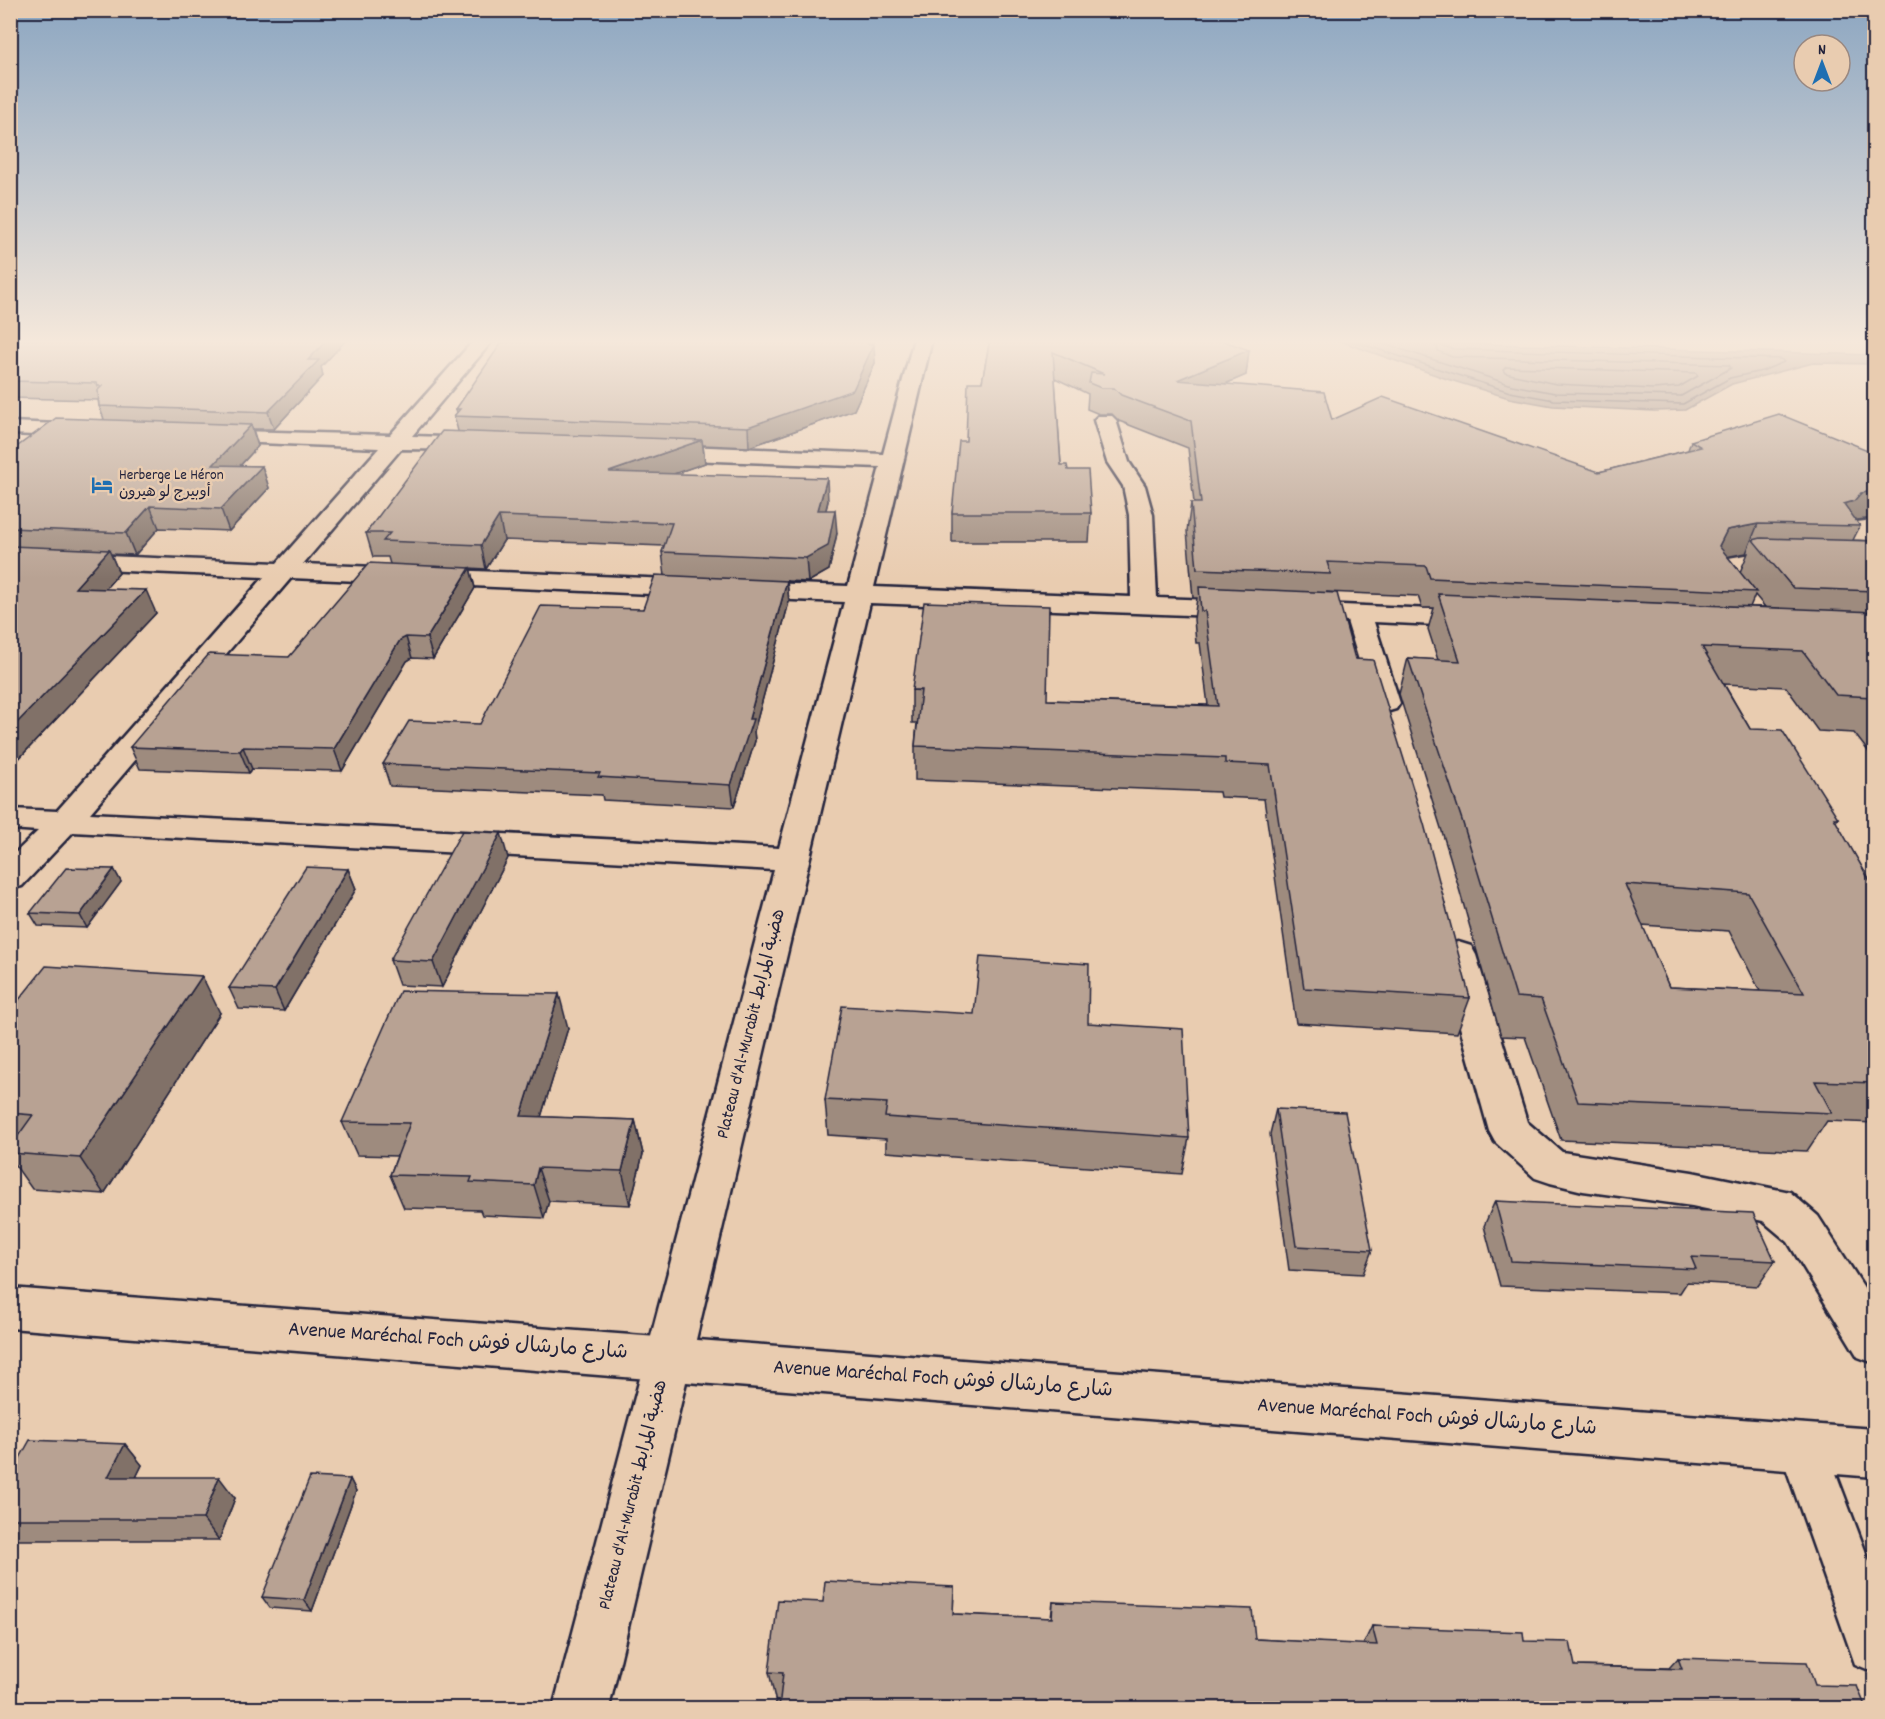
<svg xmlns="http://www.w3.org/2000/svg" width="1885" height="1719" viewBox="0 0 1885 1719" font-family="Dekko,'Playpen Sans Arabic',sans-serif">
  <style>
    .water { fill: #a29086; stroke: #6f6468; stroke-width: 1.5 }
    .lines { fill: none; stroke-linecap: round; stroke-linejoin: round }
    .shore { stroke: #554e59; stroke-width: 1.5 }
    .minor-casing { stroke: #22223b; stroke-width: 5 }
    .tertiary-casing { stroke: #22223b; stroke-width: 5 }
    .minor { fill: #e9ccb0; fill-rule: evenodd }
    .tertiary { fill: #e9ccb0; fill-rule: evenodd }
    .wall { fill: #9e8b7e; stroke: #22223b; stroke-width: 1.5; fill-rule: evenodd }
    .shaded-wall { fill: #817167; stroke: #22223b; stroke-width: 1.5 }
    .building { fill: #b8a293; stroke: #22223b; stroke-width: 1.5; fill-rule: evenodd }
    .labels { text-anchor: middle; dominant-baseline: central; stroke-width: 5; stroke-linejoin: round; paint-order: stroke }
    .far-poi-label { font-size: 15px; fill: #22223b; stroke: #e9ccb0; text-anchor: start }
    .street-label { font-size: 18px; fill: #22223b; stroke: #e9ccb0 }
    .near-street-label { font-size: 21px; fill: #22223b; stroke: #e9ccb0 }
  </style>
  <rect width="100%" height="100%" fill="#e9ccb0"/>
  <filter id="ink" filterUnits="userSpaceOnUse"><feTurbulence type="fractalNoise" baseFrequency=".0167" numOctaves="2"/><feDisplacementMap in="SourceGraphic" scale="12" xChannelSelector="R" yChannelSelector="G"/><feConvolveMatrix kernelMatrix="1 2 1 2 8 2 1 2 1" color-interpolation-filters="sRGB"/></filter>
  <g filter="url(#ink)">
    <polygon class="water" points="1334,339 1439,339 1453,343 1874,355 1874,364 1813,363 1732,384 1685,410 1654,411 1553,406 1509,398 1447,379"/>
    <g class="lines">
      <g class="shore">
        <polyline points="1346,339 1510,392 1554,400 1683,404 1730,378 1762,371 1784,362 1781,359 1453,349 1443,346 1441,339"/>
        <polyline points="1369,339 1512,385 1555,393 1681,396 1731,368 1729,365 1452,357 1438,351 1434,339"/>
        <polygon points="1506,367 1696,373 1698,376 1679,387 1653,389 1556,384 1505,373 1503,370"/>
      </g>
      <defs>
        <g id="minor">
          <polygon points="475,339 494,339 412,436 477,438 485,440 488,445 485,450 401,449 303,564 695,580 704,583 708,588 704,593 695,596 291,578 90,813 779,848 844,602 744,598 735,595 731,590 735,585 744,582 848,586 880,467 661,459 653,457 650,452 653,447 661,445 883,454 914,339 932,339 874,587 1131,597 1129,515 1123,486 1107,462 1094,420 1098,416 1112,416 1116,420 1129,462 1145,486 1153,515 1157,598 1241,601 1250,603 1254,609 1250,615 1241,617 870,603 609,1708 553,1708 774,870 73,832 22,886 10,889 10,858 38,831 10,829 10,809 57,811 264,577 10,566 10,552 277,563 379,448 211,441 203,440 200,435 203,430 390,435"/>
          <polygon points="10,422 84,425 92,426 95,431 92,436 84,437 10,434"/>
          <path d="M1874,520V534L1868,535L1874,543V573L1736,571L1735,573L1752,595L1748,600C1728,605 1720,589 1709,574L1717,560L1746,555L1861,558L1842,533L1848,523Z"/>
          <polygon points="1298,603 1477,611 1486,613 1490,619 1486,625 1477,627 1374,622 1400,703 1396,709 1386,712 1376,709 1372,703 1347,621 1289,617 1285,611 1289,605"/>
          <polygon points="1458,942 1471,946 1476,955 1527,1122 1562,1152 1692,1172 1790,1192 1818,1216 1874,1303 1874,1363 1858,1357 1788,1242 1763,1221 1692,1206 1583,1191 1550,1183 1535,1178 1495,1142 1489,1131 1440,955 1445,946"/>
          <polygon points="1803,1424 1820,1431 1874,1574 1874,1672 1855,1664 1779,1448 1786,1431"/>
        </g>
        <polygon id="tertiary" points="10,1288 1874,1429 1874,1477 10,1328"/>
      </defs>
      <use href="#minor" class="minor-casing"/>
      <use href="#tertiary" class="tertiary-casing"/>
      <use href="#minor" class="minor"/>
      <use href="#tertiary" class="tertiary"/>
    </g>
    <g class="wall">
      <polygon points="10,339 347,339 321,367 323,376 274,429 253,429 258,446 240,466 262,466 269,488 229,531 159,528 135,555 111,554 119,573 105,589 156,613 10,768 10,452 104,419 99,406 98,400 10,398"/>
      <path d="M990,339L1249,350L1246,375L1225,384L1332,420L1599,472L1688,450L1691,441L1875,453V519L1874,518L1855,520L1860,526L1853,540L1875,541V760L1854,733L1818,731L1786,687L1724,684L1750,729L1838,818L1836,822L1875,890V1123L1827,1121L1807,1151L1561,1140L1525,1037L1501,1036L1450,857L1399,694L1408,658L1438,660L1428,629L1434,608H1422L1418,596L1327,592L1355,659L1470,998L1457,1033L1296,1023L1264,799L1220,797L1219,792L915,780V746L917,723H912V690L1047,700L1208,705L1200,643H1196L1194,619L1197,598H1193L1187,531L1191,503H1194L1188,448L1119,421L1112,414H1099L1087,409L1088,394L1055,378L1061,465L1068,470L1091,513L1089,542H952V513L966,441L982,382ZM1746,553H1748L1740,572L1727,556ZM1755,595L1765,607H1750ZM1642,925L1729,931L1760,991L1669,987Z"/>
      <polygon points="873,341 873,344 875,363 854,410 749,447 703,445 705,463 673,474 828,501 826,510 837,533 829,570 808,582 787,581 789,602 754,731 755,741 734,807 603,800 602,795 390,786 383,764 480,724 643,609 665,576 662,552 664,546 504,540 486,569 470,568 475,588 433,659 412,658 407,661 342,771 252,769 249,773 140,769 130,747 289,657 390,564 388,557 373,557 366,533 458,431 454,416 457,413 456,409"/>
      <polygon points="1875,372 1875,383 1871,379"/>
      <polygon points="508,858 442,987 399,985 390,960"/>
      <polygon points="114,869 121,882 87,928 38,926 30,913"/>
      <polygon points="348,869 356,889 284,1011 239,1009 229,988"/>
      <polygon points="10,1011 220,1013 104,1194 32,1189 10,1158"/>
      <polygon points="1088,1023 1189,1138 1182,1174 886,1152 886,1139 828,1135 825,1100"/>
      <polygon points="568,1028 541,1117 635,1120 643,1154 630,1205 549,1201 544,1218 482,1215 480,1210 404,1208 390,1175 397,1156 357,1155 342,1122"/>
      <polygon points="1276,1109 1372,1250 1363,1274 1289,1270 1270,1134"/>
      <polygon points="1495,1201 1775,1261 1758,1286 1687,1282 1680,1293 1500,1286 1484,1226"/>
      <polygon points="125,1444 142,1465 136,1477 235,1498 219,1540 10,1540 10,1476"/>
      <polygon points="350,1479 356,1491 312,1611 270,1608 262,1597"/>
      <polygon points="954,1587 953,1614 1051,1618 1053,1602 1255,1639 1363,1645 1372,1626 1524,1641 1575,1666 1669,1668 1678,1658 1815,1685 1866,1708 777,1708 769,1672 823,1602"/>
    </g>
    <g class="shaded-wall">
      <polygon points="328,339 347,339 321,367 323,376 274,429 268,412 308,360"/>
      <polygon points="869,339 873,339 871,352 874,344 875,363 854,410 749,447 748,427 868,344"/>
      <polygon points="1249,350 1246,375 1174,406 1177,380"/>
      <polygon points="251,425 258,446 221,486 213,465"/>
      <polygon points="702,440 705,463 613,495 609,472"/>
      <polygon points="262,466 269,488 229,531 221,509"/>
      <polygon points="827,478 828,501 820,533 818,510"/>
      <polygon points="1875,491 1874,518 1848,521 1844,504 1861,493"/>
      <polygon points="150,506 159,528 135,555 126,533"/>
      <polygon points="835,510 837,533 829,570 808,582 806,558"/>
      <polygon points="499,516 504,540 486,569 481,545"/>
      <polygon points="1758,524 1746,553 1715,559 1719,546 1727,530"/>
      <polygon points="109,550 119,573 86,611 75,588"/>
      <polygon points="470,568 475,588 433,659 427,638"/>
      <polygon points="787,581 789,602 754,731 755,741 734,807 731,785"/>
      <polygon points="146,590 156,613 10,768 10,730"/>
      <polygon points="406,637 412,658 407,661 342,771 334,749 400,640"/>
      <polygon points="243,747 252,769 249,773 240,751"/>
      <polygon points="501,833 508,858 442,987 433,962"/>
      <polygon points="114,869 121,882 87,928 80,915"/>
      <polygon points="348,869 356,889 284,1011 275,990"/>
      <polygon points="202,976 220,1013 104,1194 80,1158"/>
      <polygon points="559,994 568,1028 531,1150 521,1116"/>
      <polygon points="635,1120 643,1154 630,1205 622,1171"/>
      <polygon points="538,1168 549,1201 544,1218 534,1185"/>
      <polygon points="125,1444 142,1465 126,1498 108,1477"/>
      <polygon points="219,1477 235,1498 219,1540 203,1519"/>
      <polygon points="350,1479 356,1491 312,1611 304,1600"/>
    </g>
    <g class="building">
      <polygon points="10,339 328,339 308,360 319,360 268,412 99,406 98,390 102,386 98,386 97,383 10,381"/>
      <polygon points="528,339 869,339 868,344 874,344 853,390 748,427 454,416 460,409 456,409 502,342 525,342"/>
      <polygon points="990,339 1218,339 1249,350 1177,380 1324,392 1332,420 1383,397 1599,472 1701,447 1691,441 1779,414 1875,453 1875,491 1861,493 1854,501 1844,504 1860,526 1758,524 1727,530 1719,546 1756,592 1430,578 1426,566 1327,562 1331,574 1197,569 1191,503 1201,503 1191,421 1121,395 1114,388 1101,388 1089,383 1091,373 1104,374 1053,352 1061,465 1067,465 1068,470 1088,470 1091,513 952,513 959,441 966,441 968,382 982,382"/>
      <polygon points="56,418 251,425 213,465 262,466 221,509 150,506 126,533 10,528 10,452"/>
      <polygon points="442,431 702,440 609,472 827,478 818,510 835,510 828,546 806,558 662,552 672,523 499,516 481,545 383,541 390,533 366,533"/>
      <polygon points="1761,538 1875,541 1875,591 1793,588 1753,540"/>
      <polygon points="10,546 109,550 75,588 146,590 10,730"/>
      <polygon points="369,563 470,568 427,638 406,637 400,640 334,749 243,747 240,751 130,747 209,654 289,657"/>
      <polygon points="655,575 787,581 749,719 753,719 731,785 598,777 600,773 383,764 409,721 480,724 541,606 643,609"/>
      <polygon points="1199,587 1337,593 1355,659 1373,660 1424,824 1470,998 1304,988 1270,765 1225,763 1225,758 915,746 921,690 912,690 924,602 1049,606 1047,700 1218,706 1205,611 1201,611"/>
      <path d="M1438,594L1875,612V698L1873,697L1836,695L1803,651L1702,647L1750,729L1782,730L1838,818H1834L1875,890V1083L1815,1081L1832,1113L1578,1102L1541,999L1516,997L1462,820L1408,658L1460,661ZM1625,884L1748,893L1804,993L1669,987Z"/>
      <polygon points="462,831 501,833 433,962 390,960"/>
      <polygon points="306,867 348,869 275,990 229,988"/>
      <polygon points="66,868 114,869 80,915 30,913"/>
      <polygon points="980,956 1089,964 1088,1023 1183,1029 1189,1138 885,1117 887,1103 825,1100 842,1006 974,1014"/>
      <polygon points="46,966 202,976 80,1158 10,1153 10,1147 33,1115 10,1113 10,1011"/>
      <polygon points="400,991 559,994 521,1116 635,1120 622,1171 538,1168 534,1185 470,1182 472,1177 390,1175 410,1123 342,1122"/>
      <polygon points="1276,1109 1345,1112 1372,1250 1296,1246"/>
      <polygon points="1495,1201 1753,1213 1775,1261 1691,1257 1696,1269 1511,1261"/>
      <polygon points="30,1440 125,1444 108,1477 219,1477 203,1519 10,1519 10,1476"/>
      <polygon points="310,1477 350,1479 304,1600 262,1597"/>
      <polygon points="825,1581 954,1587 953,1614 1052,1618 1053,1602 1252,1609 1255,1639 1377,1645 1372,1626 1523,1632 1524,1641 1570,1642 1575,1666 1682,1669 1678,1658 1807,1662 1815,1685 1857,1686 1866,1708 779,1708 783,1673 769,1672 778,1600 823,1602"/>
      <polygon points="109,1705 119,1708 107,1708"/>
    </g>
  </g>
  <linearGradient id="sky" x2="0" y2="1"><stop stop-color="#8ca6c1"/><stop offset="0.59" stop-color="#f5e8db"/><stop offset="1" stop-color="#f5e8db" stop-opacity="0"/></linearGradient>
  <rect width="1885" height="579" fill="url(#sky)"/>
  <defs>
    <symbol id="hotel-bare" viewBox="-9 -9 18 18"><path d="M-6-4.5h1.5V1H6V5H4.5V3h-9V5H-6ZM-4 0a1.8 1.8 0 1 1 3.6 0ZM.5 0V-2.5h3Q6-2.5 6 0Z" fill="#1f6fb2" stroke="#e9ccb0" stroke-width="2.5" paint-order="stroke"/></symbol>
  </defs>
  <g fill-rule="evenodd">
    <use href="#hotel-bare" x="87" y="470" width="30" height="30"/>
  </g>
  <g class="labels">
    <g class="far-poi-label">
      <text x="119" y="476">Herberge Le Héron<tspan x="119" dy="17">أوبيرج لو هيرون</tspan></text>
    </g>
    <g class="street-label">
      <text transform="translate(752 1024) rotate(-76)">Plateau d'Al-Murabit هضبة المرابط</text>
      <text transform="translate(634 1495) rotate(-76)">Plateau d'Al-Murabit هضبة المرابط</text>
    </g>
    <g class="near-street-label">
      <text transform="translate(458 1342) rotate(4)">Avenue Maréchal Foch شارع مارشال فوش</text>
      <text transform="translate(943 1380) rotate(4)">Avenue Maréchal Foch شارع مارشال فوش</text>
      <text transform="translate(1427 1418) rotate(4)">Avenue Maréchal Foch شارع مارشال فوش</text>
    </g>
  </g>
  <rect width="1885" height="1719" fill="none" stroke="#e9ccb0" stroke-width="36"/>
  <rect x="18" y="18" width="1849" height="1683" fill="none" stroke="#22223b" stroke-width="2" filter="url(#ink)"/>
  <g transform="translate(1822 63)"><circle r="28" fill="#e9ccb0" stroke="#998881" stroke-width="1.5"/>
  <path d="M0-4.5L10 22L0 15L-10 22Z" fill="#1f6fb2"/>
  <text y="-9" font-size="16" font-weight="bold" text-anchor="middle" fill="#22223b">N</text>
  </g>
</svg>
